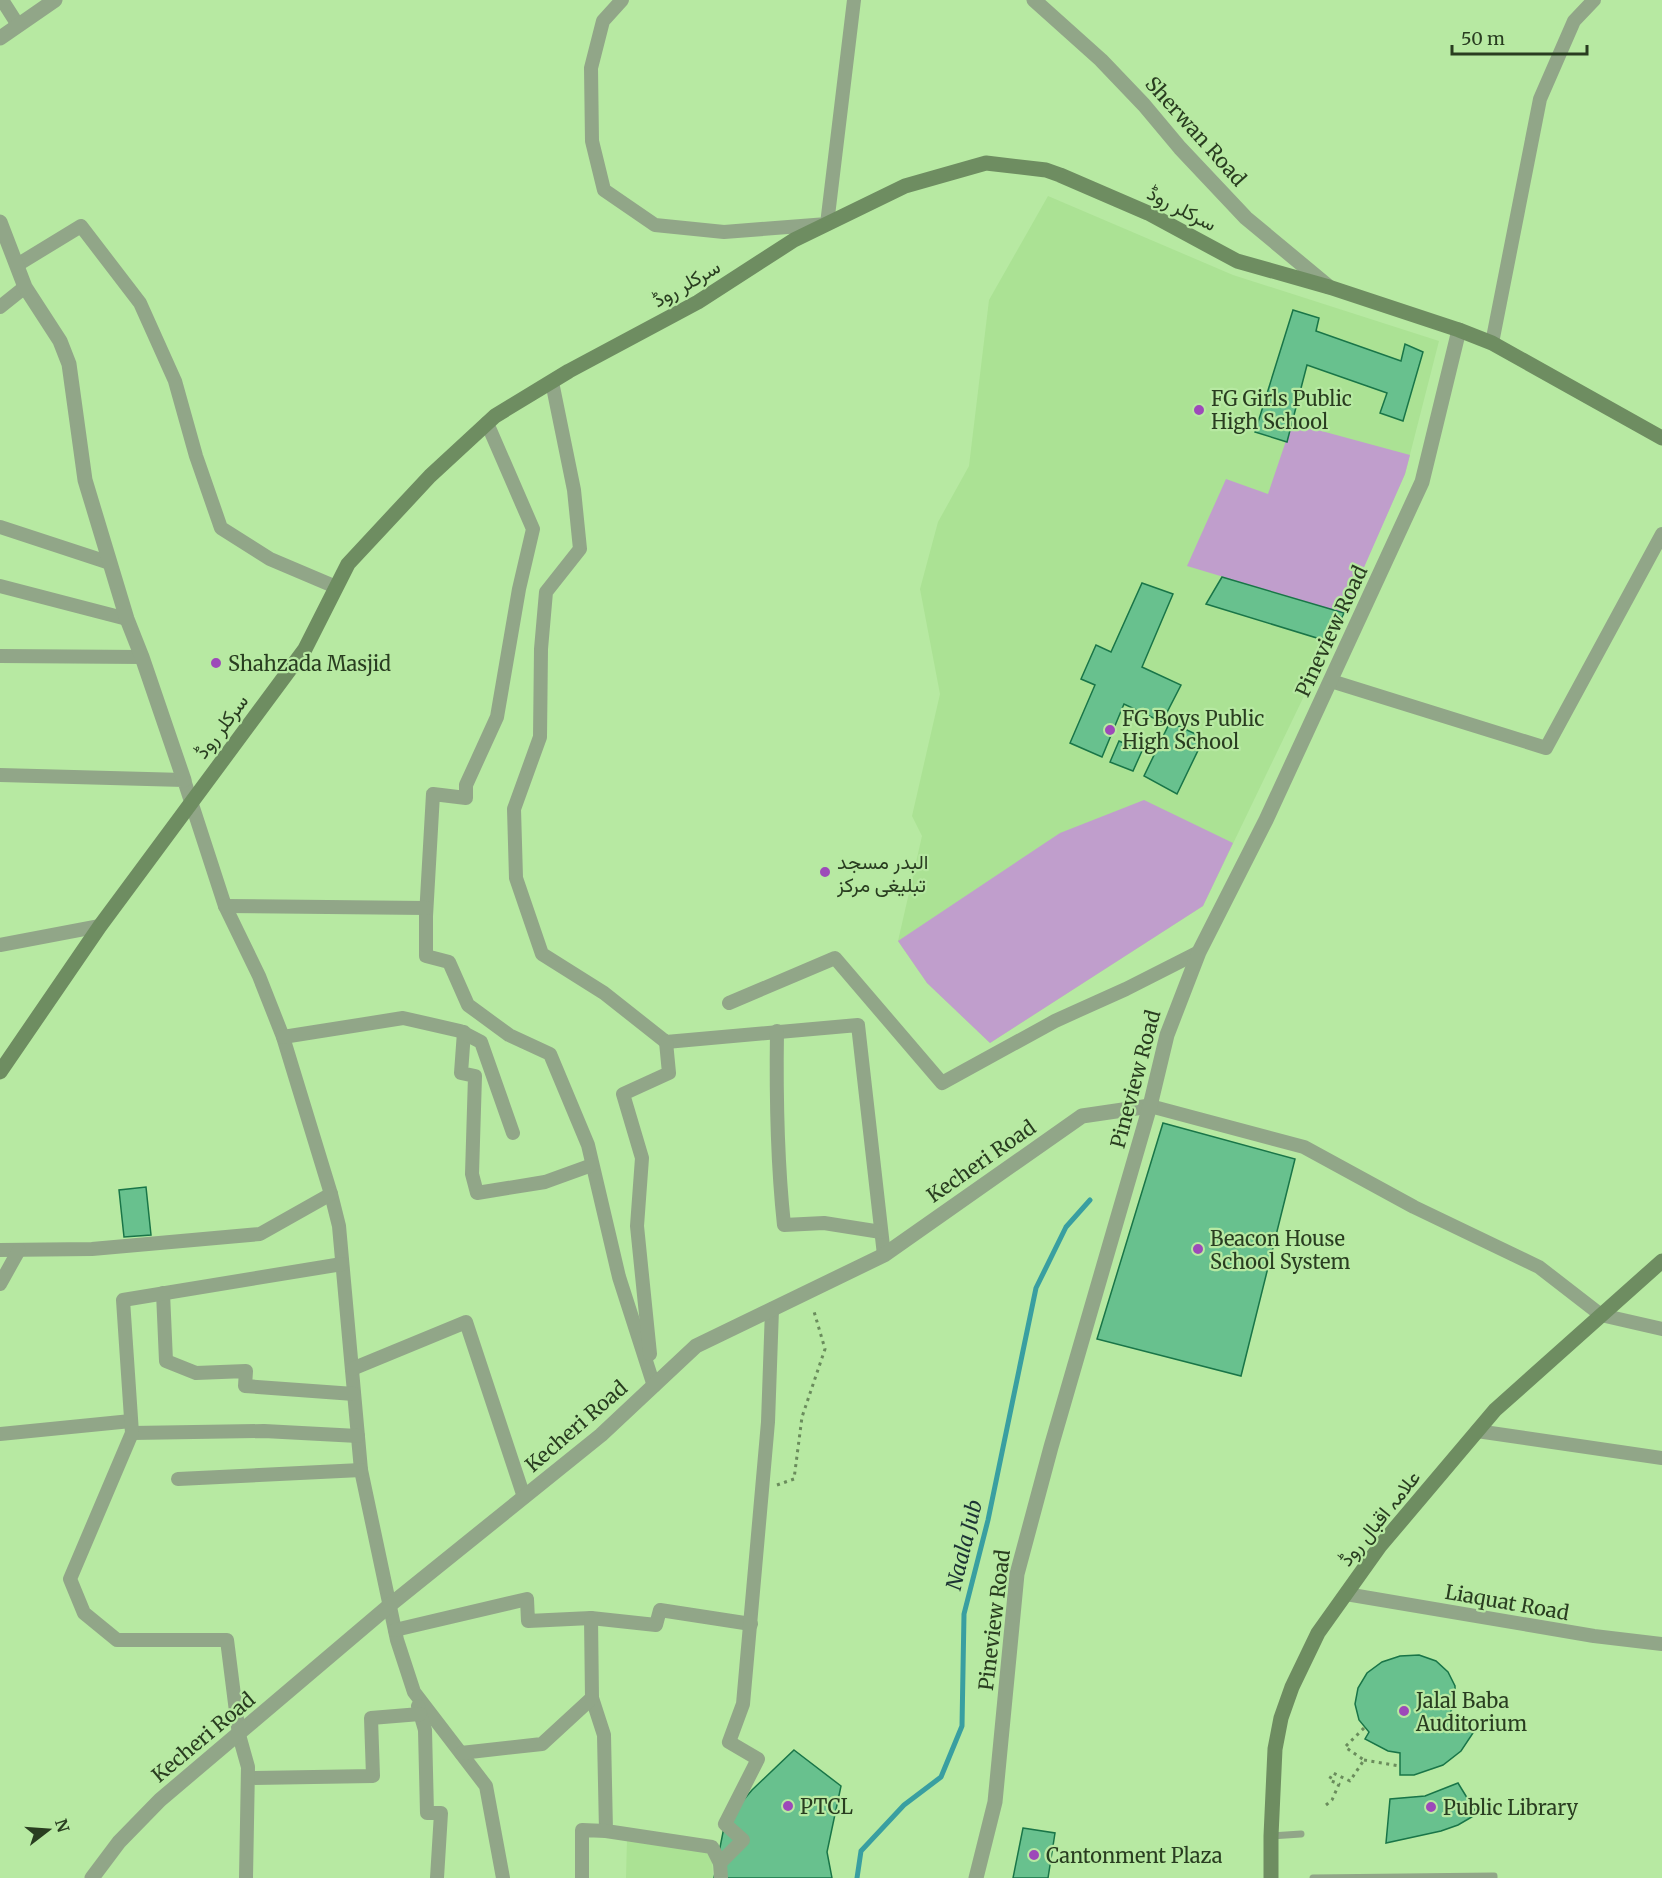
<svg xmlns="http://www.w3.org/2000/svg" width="1662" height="1878" viewBox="0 0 1662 1878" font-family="Merriweather,Vazirmatn,serif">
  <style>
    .built { fill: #abe294 }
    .green { fill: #c09ecc }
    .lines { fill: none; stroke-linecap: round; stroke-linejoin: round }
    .stream { stroke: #399fa1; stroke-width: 5 }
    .building { fill: #68c18e; stroke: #197548; stroke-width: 1.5 }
    .path { stroke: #6a8c5c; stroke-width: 3; stroke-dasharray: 3 4.5; stroke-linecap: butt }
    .service { stroke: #91a688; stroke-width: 7 }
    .minor { stroke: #91a688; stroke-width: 14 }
    .tertiary { stroke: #91a688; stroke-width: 15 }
    .secondary { stroke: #6e8d61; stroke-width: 15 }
    .poi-dot { fill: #9d4ab9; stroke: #b7e9a2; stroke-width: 2 }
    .labels { text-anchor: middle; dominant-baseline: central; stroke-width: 4.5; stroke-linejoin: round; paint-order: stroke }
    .street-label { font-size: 20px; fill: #293d20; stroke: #b7e9a2 }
    .poi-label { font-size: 20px; fill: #293d20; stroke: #b7e9a2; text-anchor: start }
    .water-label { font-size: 21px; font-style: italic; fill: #1c3334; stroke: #b7e9a2 }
  </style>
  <rect width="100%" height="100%" fill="#b7e9a2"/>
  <g class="built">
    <polygon points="1048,196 1233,275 1439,341 1405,474 1330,642 1203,906 990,1043 927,983 898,941 922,836 912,816 940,694 920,589 938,522 969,466 989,300"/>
    <polygon points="627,1839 712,1850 713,1878 626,1878"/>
  </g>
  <g class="green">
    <polygon points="1292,423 1410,455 1405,474 1344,613 1187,566 1226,479 1268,494"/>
    <polygon points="1144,800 1233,843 1203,906 990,1043 927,983 898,941 1060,833"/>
  </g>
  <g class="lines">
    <polyline class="stream" points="857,1878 861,1851 904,1805 941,1777 962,1726 964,1614 988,1520 1036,1288 1066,1227 1090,1200"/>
  </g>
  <g class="building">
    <polygon points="1293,310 1319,318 1316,331 1401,361 1405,344 1423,352 1403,421 1380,413 1387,393 1307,365 1287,442 1255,432"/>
    <polygon points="1222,577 1344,613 1330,642 1206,604"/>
    <polygon points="1142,583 1173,594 1142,667 1181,685 1162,722 1124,704 1102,757 1070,743 1095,685 1081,679 1096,645 1111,652"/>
    <polygon points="1170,722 1204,738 1177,794 1144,776"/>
    <polygon points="1119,741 1142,751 1133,771 1110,762"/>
    <polygon points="1163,1123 1295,1159 1241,1376 1097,1339"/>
    <polygon points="146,1187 151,1235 124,1237 119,1190"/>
    <polygon points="1419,1655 1436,1661 1448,1672 1455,1686 1455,1702 1448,1718 1473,1733 1461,1751 1443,1765 1414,1775 1400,1775 1400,1753 1388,1751 1365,1739 1369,1732 1359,1720 1355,1704 1358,1688 1367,1673 1382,1662 1400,1656"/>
    <polygon points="794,1750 841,1786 827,1852 832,1878 714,1878 725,1822 752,1790"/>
    <polygon points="1458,1783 1477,1814 1458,1825 1441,1831 1386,1843 1390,1799 1425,1796"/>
    <polygon points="1023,1828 1055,1833 1048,1878 1013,1878"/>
  </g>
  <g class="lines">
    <g class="path">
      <polyline points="777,1485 794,1479 802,1417 825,1349 813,1308"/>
      <polyline points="1364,1760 1400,1766"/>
      <polyline points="1326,1805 1332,1800 1339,1784 1329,1780 1333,1773 1350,1781 1364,1760 1345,1747 1365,1727"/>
    </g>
    <g class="service">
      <polyline points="1271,1836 1301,1834"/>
      <polyline points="1313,1878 1494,1876 1494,1878"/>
    </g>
    <g class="minor">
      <polyline points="2,0 18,25"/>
      <polyline points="622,0 603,21 591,68 592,141 604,190 655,225 724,232 827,224 854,0"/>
      <polyline points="17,265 81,226 140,303 175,381 196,456 221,528 270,559 336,587"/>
      <polyline points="0,307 25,287"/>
      <polyline points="1492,343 1540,99 1574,21 1594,0"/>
      <polyline points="552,382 574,490 580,549 546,592 541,649 540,737 514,809 516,878 542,954 604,993 666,1042 858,1025 884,1255"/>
      <polyline points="487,423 533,529 519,589 497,717 466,785 466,798 433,794 426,916 426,956 449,962 468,1005 509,1035 550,1054 588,1145 619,1277 654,1386"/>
      <polyline points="0,527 110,563"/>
      <polyline points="0,586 127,619"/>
      <polyline points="0,656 142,657"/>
      <polyline points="1331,681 1546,748 1662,534"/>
      <polyline points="0,775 184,780 225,906 259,976 283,1037 331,1194 339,1226 361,1470 397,1640 414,1692 486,1786 503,1878"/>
      <polyline points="225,906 426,908"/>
      <polyline points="0,945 100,926"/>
      <polyline points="729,1003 835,958 942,1083 1055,1021 1126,989 1199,952"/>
      <path d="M777,1031C776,1096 777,1160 784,1225L824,1223L881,1232"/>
      <polyline points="464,1032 461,1073 475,1076 472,1174 477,1193 545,1182 592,1165"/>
      <polyline points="283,1037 403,1018 460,1031 481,1042 513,1133"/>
      <polyline points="1150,1106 1304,1147 1414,1207 1539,1267 1601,1315 1662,1329"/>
      <polyline points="0,1250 92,1249 260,1234 331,1194"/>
      <polyline points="0,1284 19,1250"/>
      <polyline points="163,1293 166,1361 196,1373 246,1371 245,1386 354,1394"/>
      <polyline points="650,1354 637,1226 642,1158 623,1094 669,1073 666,1042"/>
      <polyline points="352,1369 466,1322 524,1497"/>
      <polyline points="1477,1431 1662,1458"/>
      <polyline points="132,1433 264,1431 358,1436"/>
      <polyline points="0,1434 131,1421"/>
      <polyline points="178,1479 361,1470"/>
      <polyline points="1346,1594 1594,1636 1662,1644"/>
      <polyline points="395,1630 527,1599 528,1621 591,1618 656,1625 660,1610 751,1624"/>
      <polyline points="592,1698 604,1735 606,1831 712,1847 720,1863"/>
      <polyline points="418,1706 425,1730 427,1813 441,1813 437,1878"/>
      <polyline points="461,1753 542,1744 592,1698 591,1618"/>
      <polyline points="248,1778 373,1776 371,1718 420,1714"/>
      <polyline points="246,1878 248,1767 239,1735 227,1640 117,1640 84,1613 70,1579 132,1433 123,1300 342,1264"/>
      <polyline points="582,1878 582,1830 606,1831"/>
      <polyline points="721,1878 720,1863 743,1840 725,1824 758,1759 729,1742 743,1704 768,1422 772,1309"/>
    </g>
    <g class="tertiary">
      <polyline points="1034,0 1101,60 1144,105 1180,148 1246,218 1329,287"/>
      <polyline points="0,38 55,0"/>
      <polyline points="0,222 25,287 60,341 69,364 85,480 127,619 142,657 184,780"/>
      <polyline points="92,1878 119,1842 160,1800 390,1605 601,1435 696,1346 884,1255 1082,1116 1150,1106"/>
      <polyline points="976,1878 995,1802 1017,1574 1051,1447 1150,1106 1167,1035 1199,952 1266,820 1422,482 1459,330"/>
    </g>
    <g class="secondary">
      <polyline points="0,1072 100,926 305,649 348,564 430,476 495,416 569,371 698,302 794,240 905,186 986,163 1046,170 1060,175 1148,213 1237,261 1329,287 1459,330 1492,343 1662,438"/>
      <polyline points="1271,1878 1271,1836 1275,1749 1281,1718 1292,1687 1318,1633 1380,1546 1495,1410 1662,1261"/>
    </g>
  </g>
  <g class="poi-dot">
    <circle cx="1199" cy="410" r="6"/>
    <circle cx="216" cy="663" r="6"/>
    <circle cx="1110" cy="730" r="6"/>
    <circle cx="825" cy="872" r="6"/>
    <circle cx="1198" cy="1249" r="6"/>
    <circle cx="1404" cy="1711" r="6"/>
    <circle cx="788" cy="1806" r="6"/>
    <circle cx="1431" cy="1807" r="6"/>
    <circle cx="1034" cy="1855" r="6"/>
  </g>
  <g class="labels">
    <g class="street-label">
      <text transform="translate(1196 131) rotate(48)">Sherwan Road</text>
      <text transform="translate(1182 208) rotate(27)">سرکلر روڈ</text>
      <text transform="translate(686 283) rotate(-30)">سرکلر روڈ</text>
      <text transform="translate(1331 631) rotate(-65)">Pineview Road</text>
      <text transform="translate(221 726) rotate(-53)">سرکلر روڈ</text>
      <text transform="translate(1135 1079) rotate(-75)">Pineview Road</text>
      <text transform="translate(981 1161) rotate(-35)">Kecheri Road</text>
      <text transform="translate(576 1426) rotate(-41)">Kecheri Road</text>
      <text transform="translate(1379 1518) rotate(-51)">علامہ اقبال روڈ</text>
      <text transform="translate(1507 1602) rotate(10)">Liaquat Road</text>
      <text transform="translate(994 1620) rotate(-83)">Pineview Road</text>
      <text transform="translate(203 1737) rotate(-40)">Kecheri Road</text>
    </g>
    <g class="poi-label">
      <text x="1211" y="398">FG Girls Public<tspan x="1211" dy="23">High School</tspan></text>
      <text x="228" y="663">Shahzada Masjid</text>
      <text x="1122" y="718">FG Boys Public<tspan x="1122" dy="23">High School</tspan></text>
      <text x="837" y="861">البدر مسجد<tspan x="837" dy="23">تبلیغی مرکز</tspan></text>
      <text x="1210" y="1238">Beacon House<tspan x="1210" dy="23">School System</tspan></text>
      <text x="1416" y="1700">Jalal Baba<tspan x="1416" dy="23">Auditorium</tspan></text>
      <text x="800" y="1806">PTCL</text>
      <text x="1443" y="1807">Public Library</text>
      <text x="1046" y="1855">Cantonment Plaza</text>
    </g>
    <g class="water-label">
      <text transform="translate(964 1545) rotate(-76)">Naala Jub</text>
    </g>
  </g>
  <g transform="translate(48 1830) rotate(73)" stroke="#b7e9a2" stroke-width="4.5" paint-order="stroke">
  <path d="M0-4.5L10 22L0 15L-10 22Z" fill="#293d20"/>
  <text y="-9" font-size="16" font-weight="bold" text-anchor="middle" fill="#293d20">N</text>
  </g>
  <path d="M1452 45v9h135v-9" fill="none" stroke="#293d20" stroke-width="3"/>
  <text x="1461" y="45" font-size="18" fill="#293d20" stroke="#b7e9a2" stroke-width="4.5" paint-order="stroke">50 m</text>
</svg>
